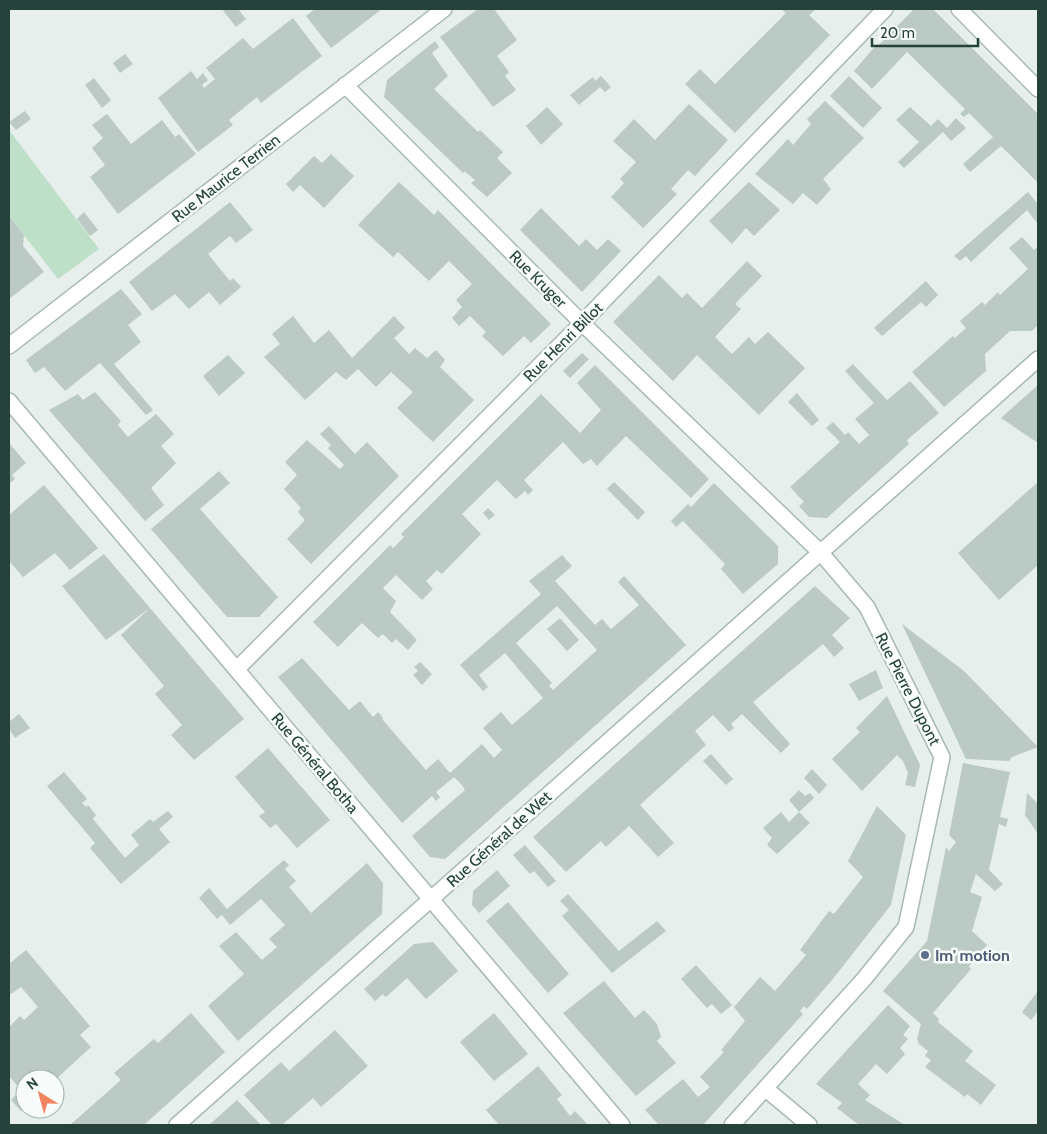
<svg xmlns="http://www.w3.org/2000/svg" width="1047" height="1134" viewBox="0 0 1047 1134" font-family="Cabin,sans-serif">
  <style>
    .green { fill: #bfe0c8 }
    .building { fill: #bbcac4; fill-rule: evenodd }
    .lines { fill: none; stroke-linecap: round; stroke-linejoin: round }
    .minor-casing { stroke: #a8b8b2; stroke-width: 18 }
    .minor { stroke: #fff; stroke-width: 15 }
    .service-dot { fill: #5c6f8a; stroke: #f7fbf9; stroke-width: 2 }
    .labels { text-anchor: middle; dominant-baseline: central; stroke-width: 5; stroke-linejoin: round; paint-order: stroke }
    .street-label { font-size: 16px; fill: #24423a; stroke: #f7fbf9 }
    .service-label { font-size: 16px; font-weight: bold; fill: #4e5e75; stroke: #f7fbf9; text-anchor: start }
  </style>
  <rect width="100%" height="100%" fill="#e6efeb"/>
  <polygon class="green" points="9,130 99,249 58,279 9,216"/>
  <g class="building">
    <polygon points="222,9 238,9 246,19 236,27"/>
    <polygon points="315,9 382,9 331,48 306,16"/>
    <polygon points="478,9 494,9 517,40 497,56 509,72 505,76 516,90 493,107 440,37"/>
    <polygon points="781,9 816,9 809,15 830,35 735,133 685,84 700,69 715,84 786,13"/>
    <polygon points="914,9 933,9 1038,114 1038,183 1001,146 970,172 963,164 993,137 969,113 964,117 960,114 965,109 907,52 872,89 854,71 877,44 879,45"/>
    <polygon points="293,18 322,56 261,103 257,97 229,120 233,125 198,152 158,98 191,71 197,79 203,73 208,80 202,85 204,88 215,79 206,68 243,38 253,49"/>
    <polygon points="435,41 439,47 432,53 448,76 434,89 478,132 480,130 503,152 497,158 512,173 487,197 471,183 475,180 464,171 463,173 384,97 387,80"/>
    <polygon points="125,54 133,64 120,73 113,63"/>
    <polygon points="601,76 611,87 605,92 600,87 579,105 570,95 593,77 595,81"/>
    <polygon points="849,76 882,108 863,128 830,96"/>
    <polygon points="94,78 111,100 102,108 85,85"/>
    <polygon points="825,101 864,138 823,179 831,189 817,205 803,193 793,204 755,174 788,139 793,145 811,124 807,119"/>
    <polygon points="689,104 728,140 695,176 688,170 671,189 677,194 643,228 611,197 624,183 620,179 636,162 613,141 634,119 655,140"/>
    <polygon points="547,107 563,124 541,145 526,126"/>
    <polygon points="910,107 931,126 938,119 947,128 956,118 966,128 951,141 943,132 904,168 898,162 919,142 896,120"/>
    <polygon points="25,111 31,119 16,130 9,122"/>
    <polygon points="107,114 131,144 162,120 175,137 179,134 196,154 118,214 90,177 105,165 92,148 103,138 92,125"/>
    <polygon points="331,154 354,176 324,208 300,185 293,192 286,184 314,156 322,163"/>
    <polygon points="399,182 434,215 438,210 551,324 531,343 524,336 503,356 482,336 486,332 470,316 459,326 452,318 462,307 456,300 472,284 449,261 429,281 398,252 393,257 358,225"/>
    <polygon points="749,182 780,210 754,236 746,228 732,244 709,221"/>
    <polygon points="1028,192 1038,204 1038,224 1027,210 971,262 966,256 960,261 954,256"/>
    <polygon points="230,202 253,230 236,243 230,236 208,254 230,281 233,278 241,287 220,305 209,292 189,309 175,294 152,311 129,282"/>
    <polygon points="541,208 579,246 586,239 597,250 608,239 621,251 582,292 520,230"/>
    <polygon points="84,212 98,230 90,236 77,219"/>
    <polygon points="9,216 24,235 23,246 44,272 9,299"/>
    <polygon points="1022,237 1034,250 1038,246 1038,325 1032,331 1010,331 985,354 986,371 944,407 912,372 953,336 955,338 966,328 960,321 982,302 985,305 998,292 1000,295 1028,269 1009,248"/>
    <polygon points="747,261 762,276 735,304 741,309 715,337 732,354 749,337 755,344 768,332 805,368 759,415 697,355 673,381 613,322 659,275 682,298 687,293 702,308"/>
    <polygon points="926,281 938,295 926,307 921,302 882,336 874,328"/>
    <polygon points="121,289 142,314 128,325 141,342 114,364 153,410 146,415 100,363 65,391 44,367 35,373 26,360"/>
    <polygon points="293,316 314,343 329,330 352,358 394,316 405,328 394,338 409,354 415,348 427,358 436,350 445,360 440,367 474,400 433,442 397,408 413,392 391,372 376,387 358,369 346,380 336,372 305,400 264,357 280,344 272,334"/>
    <polygon points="582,353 589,359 570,378 563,371"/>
    <polygon points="228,355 245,373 219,396 203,376"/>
    <polygon points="853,364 887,400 910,381 939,413 907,440 909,444 827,518 809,517 799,506 804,502 790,487 840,442 826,428 833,422 845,435 848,432 859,444 869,435 855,419 874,403 845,371"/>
    <polygon points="595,365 709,479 691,498 626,436 597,466 591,459 583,464 563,442 524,480 533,490 528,495 525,491 516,499 497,480 462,514 481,534 442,574 437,570 426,581 433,589 422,600 396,575 383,588 396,601 390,612 417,640 408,650 396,639 392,643 383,634 378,638 362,623 338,647 313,622 390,545 393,548 404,537 401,534 541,394 580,433 601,410 577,383"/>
    <polygon points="1038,385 1038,443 1001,418"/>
    <polygon points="95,392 121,421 118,425 128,437 156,414 174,434 161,446 176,463 151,488 164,505 145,521 49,410 78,394 83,400"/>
    <polygon points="797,393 819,420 812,426 788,402"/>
    <polygon points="329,426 355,454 367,442 399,476 311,564 287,539 305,520 298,512 301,508 284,489 297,475 285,462 307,440 340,469 344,465 328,448 331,445 320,434"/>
    <polygon points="9,443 26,463 12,475 15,479 9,484"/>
    <polygon points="219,471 230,483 200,509 278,597 259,617 227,617 151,529"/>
    <polygon points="614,482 645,512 638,520 607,489"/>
    <polygon points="1038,482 1038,565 999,600 958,553"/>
    <polygon points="714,483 778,546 778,564 743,594 721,569 725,564 683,521 676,527 671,521 688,504 691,507"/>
    <polygon points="44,485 98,548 70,570 55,553 23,577 9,561 9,515"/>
    <polygon points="488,508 495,515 489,520 483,513"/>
    <polygon points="104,554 150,608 106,640 62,586"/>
    <path d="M562,555L572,566L555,581L595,625L602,619L611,629L639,605L618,582L624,576L686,645L445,859L430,857L412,836L465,790L462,785L454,777L436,792L440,797L436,801L432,796L402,823L278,677L302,658L349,710L360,701L373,717L378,712L383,718L382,719L426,770L438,759L450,773L482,744L494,758L502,750L483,728L501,712L512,725L543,698L505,653L479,675L488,687L483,691L460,665L541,594L529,581ZM557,606L597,650L553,690L549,686L552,683L516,643Z"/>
    <polygon points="815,586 850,618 832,635 844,648 834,657 823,644 753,702 790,744 781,753 742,714 731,724 734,728 729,732 713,715 695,731 706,745 640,805 674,843 658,857 629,826 606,847 601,841 566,872 533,837"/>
    <polygon points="150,608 244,719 194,760 171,735 182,725 155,694 164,686 121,635"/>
    <polygon points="560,618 579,640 567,651 547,629"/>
    <polygon points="902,624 964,671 1038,747 1012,757 1009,761 966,759"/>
    <polygon points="420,662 432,674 422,685 413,675 418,671 414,667"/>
    <polygon points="876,670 883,688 859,701 849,684"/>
    <polygon points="887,696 920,765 915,787 905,785 908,773 903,761 897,755 862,791 832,759 860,732 856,728"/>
    <polygon points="19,714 30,728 15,738 9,729 9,722"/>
    <polygon points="268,748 330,820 297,848 276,824 270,828 259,816 265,812 235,777"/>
    <polygon points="711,754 733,779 726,785 703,761"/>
    <polygon points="963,763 1010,772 1000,817 1008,819 1006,827 999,824 989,870 1003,884 995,891 976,874 970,892 982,897 972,931 987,945 969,966 971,969 933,1013 939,1019 938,1022 973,1051 965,1061 996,1085 981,1105 967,1094 965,1097 925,1067 931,1060 925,1056 928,1051 919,1044 917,1039 921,1024 883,991 927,941 946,847 949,851 956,842 949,835"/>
    <polygon points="812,769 827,785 819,794 804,778"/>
    <polygon points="64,772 87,799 82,803 86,807 88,805 96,815 93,819 125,858 139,845 131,835 150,819 153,822 168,811 173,817 159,829 170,842 121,884 90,848 95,843 47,786"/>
    <polygon points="799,790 805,796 810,793 814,798 799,812 810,823 777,854 767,845 772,838 763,828 781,812 789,822 799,812 789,800"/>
    <polygon points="1027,793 1038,804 1038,834 1025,815"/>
    <polygon points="877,806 906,835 891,905 832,980 807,1009 804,1006 800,1011 803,1014 703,1125 659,1125 645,1110 683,1079 698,1097 710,1087 700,1077 724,1052 721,1050 745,1021 734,1007 760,977 775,991 806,955 800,950 829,911 834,914 863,877 848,861"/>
    <polygon points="525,845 556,881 548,887 534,871 530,874 513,855"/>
    <polygon points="284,860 289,865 285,869 296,881 289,887 311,913 367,863 383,883 382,914 238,1041 208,1006 244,974 219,946 236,932 262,960 277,947 269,939 285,925 261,899 230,925 222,915 217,919 199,898 209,888 227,909"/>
    <polygon points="497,870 510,886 479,913 472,905 473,891"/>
    <polygon points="568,894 619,951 657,921 666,931 612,973 562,916 569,910 560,901"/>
    <polygon points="508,902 569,974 548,993 486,921"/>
    <polygon points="433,942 458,971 426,999 407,978 386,997 383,994 375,1001 364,989 414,944"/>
    <polygon points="26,950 90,1026 80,1035 91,1047 55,1080 25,1079 25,1107 21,1111 11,1100 21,1090 9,1076 9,1027 20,1016 24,1020 38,1007 21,987 11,994 9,991 9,964"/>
    <polygon points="696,965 732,1005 721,1014 712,1004 707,1008 681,979"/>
    <polygon points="604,981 635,1018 644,1010 657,1024 661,1037 657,1041 676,1063 636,1096 563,1013"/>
    <polygon points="1038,991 1038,1011 1031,1020 1022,1012"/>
    <polygon points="888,1005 910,1026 903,1035 908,1039 900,1048 905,1054 887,1074 876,1064 858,1084 870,1095 865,1100 905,1125 859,1125 837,1108 842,1103 816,1084"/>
    <polygon points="191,1013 225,1052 144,1125 70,1125 121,1080 114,1073 154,1039 158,1043"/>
    <polygon points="494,1013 528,1054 494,1081 460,1042"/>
    <polygon points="335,1030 368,1066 321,1107 313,1098 282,1125 272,1125 244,1095 281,1062 289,1071"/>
    <polygon points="538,1066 562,1095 557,1099 570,1116 575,1111 588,1125 499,1125 486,1110"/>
    <polygon points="237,1100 261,1125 209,1125"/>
  </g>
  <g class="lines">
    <defs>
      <g id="minor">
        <polyline points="959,9 1038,89"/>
        <polyline points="345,85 582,323 821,553 867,607 942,757 906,927 864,979 732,1125"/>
        <polyline points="9,346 444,9"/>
        <polyline points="9,401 622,1125"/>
        <polyline points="237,669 582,323 885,9"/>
        <polyline points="766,1089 809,1125"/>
        <polyline points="177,1125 1038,359"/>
      </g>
    </defs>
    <use href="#minor" class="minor-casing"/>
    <use href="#minor" class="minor"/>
  </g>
  <circle class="service-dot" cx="925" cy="955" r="5"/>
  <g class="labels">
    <g class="street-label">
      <text transform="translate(226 178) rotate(-38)">Rue Maurice Terrien</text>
      <text transform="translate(538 279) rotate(45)">Rue Kruger</text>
      <text transform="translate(563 342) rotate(-45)">Rue Henri Billot</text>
      <text transform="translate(908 689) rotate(63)">Rue Pierre Dupont</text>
      <text transform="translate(315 763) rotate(50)">Rue Général Botha</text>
      <text transform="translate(499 839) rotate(-42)">Rue Général de Wet</text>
    </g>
    <g class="service-label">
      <text x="935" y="955">Im' motion</text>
    </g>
  </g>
  <rect width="1047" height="1134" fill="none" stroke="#24423a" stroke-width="20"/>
  <g transform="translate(40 1094) rotate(323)"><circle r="24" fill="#f7fbf9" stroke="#a3b1ad"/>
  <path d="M0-4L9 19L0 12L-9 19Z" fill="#f4845f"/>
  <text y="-8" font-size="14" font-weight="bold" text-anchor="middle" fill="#24423a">N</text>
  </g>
  <path d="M872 38v8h106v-8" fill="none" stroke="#24423a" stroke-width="2.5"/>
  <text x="880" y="38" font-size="15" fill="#24423a" stroke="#f7fbf9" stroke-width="4" paint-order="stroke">20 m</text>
</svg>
